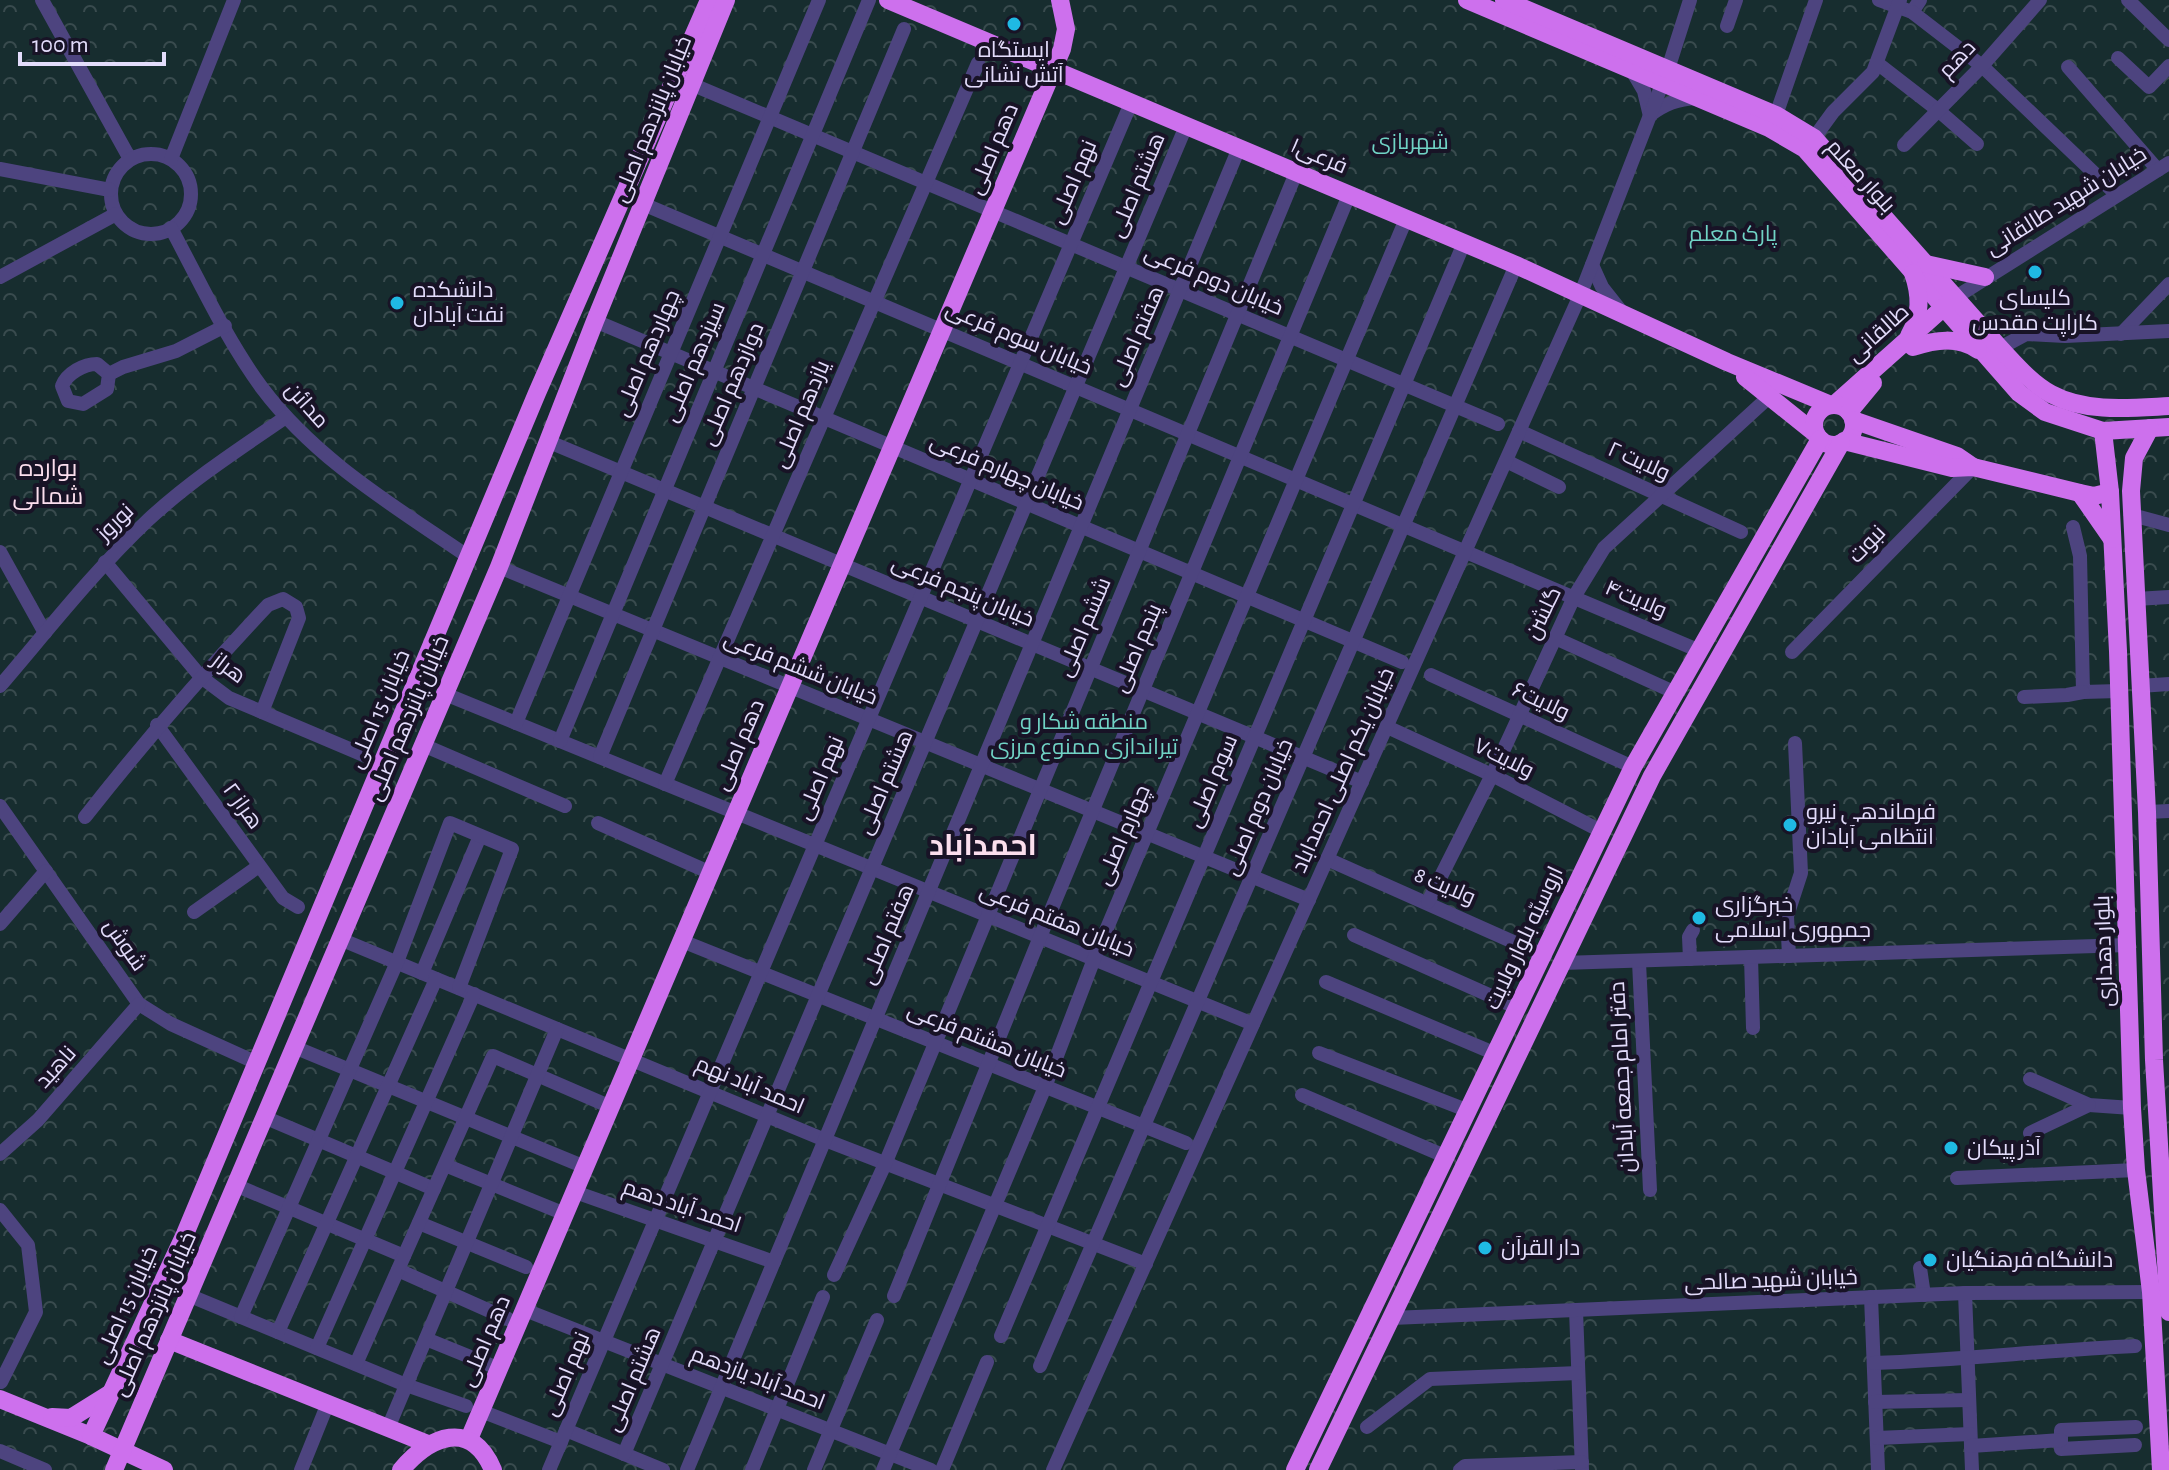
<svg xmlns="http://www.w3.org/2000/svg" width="2169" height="1470" viewBox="0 0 2169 1470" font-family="'Alegreya Sans',Cairo,sans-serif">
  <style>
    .park { fill: url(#park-crowns) }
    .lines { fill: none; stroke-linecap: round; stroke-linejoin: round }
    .minor { stroke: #4d447f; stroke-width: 14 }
    .major { stroke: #cd70ed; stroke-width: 18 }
    .poi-dot { fill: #1fb9e3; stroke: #181326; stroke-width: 3 }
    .labels { text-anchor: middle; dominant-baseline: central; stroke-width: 8; stroke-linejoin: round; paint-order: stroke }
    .poi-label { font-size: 22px; fill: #e3dcfb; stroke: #181326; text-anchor: start }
    .street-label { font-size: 22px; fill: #e3dcfb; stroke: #181326 }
    .park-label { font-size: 22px; fill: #70d3c5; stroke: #181326 }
    .neighbourhood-label { font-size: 24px; fill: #fbdeed; stroke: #181326 }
    .district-label { font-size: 30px; font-weight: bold; fill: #fbdeed; stroke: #181326 }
  </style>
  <defs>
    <pattern id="park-crowns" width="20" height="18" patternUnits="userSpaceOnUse" patternTransform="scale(2)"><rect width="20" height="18" fill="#172d2f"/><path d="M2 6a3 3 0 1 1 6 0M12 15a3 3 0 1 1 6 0" fill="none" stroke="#394b4e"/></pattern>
  </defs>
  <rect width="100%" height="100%" fill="#181326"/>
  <rect class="park" x="0" y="0" width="2169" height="1470"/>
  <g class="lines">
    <g class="minor">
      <polyline points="42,0 130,159"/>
      <polyline points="1879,0 1912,12 1920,0"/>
      <polyline points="2128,0 2169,40"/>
      <polyline points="1912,12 1982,66 2117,195"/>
      <polyline points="1727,26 1736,0"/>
      <polyline points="2118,58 2149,87 2169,66"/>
      <polyline points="1877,63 1939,111 1977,144"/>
      <polyline points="2068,67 2158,170"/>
      <polyline points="1631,69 1644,91 1650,116"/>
      <polyline points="691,84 1498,424"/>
      <path d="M1650,115C1665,104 1677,99 1697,98"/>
      <polyline points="1776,115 1816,0"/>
      <polyline points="1814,138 1833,112 1873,72 1900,0"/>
      <polyline points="1904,145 1982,66 2040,0"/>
      <circle cx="151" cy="194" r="40"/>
      <polyline points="171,159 234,0"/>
      <polyline points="0,169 110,190"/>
      <polyline points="643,204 1700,651"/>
      <path d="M171,228C200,282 226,339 262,388C317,461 396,507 470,558"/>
      <polyline points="1592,265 1602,287 1621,311"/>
      <polyline points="0,277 116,214"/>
      <polyline points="1956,297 2169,163"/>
      <polyline points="595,321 1402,662"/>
      <polyline points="2121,334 2169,284"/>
      <polyline points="2000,348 2026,334 2065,336 2169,331"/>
      <path d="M97,364L109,374L107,389L83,404L68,401L62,386C67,373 84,364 97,364Z"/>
      <polyline points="109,374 123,367 176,351 225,326"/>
      <polyline points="1519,431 1741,532"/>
      <polyline points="547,441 1362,782"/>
      <polyline points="1506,461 1559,487"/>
      <polyline points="2132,515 2169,525"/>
      <polyline points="2073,527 2080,556 2083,692 2119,691"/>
      <polyline points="0,552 45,633"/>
      <polyline points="105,562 201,677 229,698 366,756"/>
      <polyline points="499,567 1309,900"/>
      <polyline points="2136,599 2169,597"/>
      <polyline points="1555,638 1676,693"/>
      <polyline points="1792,652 1973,467"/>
      <polyline points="1431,675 1633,767"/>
      <path d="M0,686C48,630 94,571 148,520C190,481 239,449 286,417"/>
      <polyline points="2140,686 2169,684"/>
      <polyline points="445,694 1253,1024"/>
      <polyline points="2024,697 2067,695 2083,692"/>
      <polyline points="516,723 819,0"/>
      <polyline points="157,725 283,898 298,907"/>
      <polyline points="1387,727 1492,775 1601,831"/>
      <polyline points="560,741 869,0"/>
      <polyline points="423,745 565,806"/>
      <polyline points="600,757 904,29"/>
      <polyline points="665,784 978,63"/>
      <polyline points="0,806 139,1004 171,1024 255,1062"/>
      <polyline points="2147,812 2169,811"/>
      <path d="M85,817C144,742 202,675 268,605L283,599L296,607L299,618L262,712"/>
      <polyline points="598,823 711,873"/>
      <polyline points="1327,859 1545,956"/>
      <polyline points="1428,902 1492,775 1574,597 1604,548 1770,396"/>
      <polyline points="194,912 259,866"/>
      <polyline points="0,924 46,871"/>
      <polyline points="1354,935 1518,1008"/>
      <polyline points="340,939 825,1140 1146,1264"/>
      <polyline points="682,941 1186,1143"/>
      <polyline points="1789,956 1787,916 1801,873 1795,743"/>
      <polyline points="1751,957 1753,1028"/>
      <polyline points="1690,959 1689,937 1693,930"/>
      <polyline points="1639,962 1650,1190"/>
      <polyline points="1562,963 2128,945"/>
      <polyline points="422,973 480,836"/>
      <polyline points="1326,982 1496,1054"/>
      <polyline points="294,1047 585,1167"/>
      <polyline points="1319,1053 1469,1111"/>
      <polyline points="2030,1079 2089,1105 2132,1108"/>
      <polyline points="1302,1095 1447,1157"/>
      <polyline points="264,1117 434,1189"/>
      <polyline points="2030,1133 2089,1105"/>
      <polyline points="0,1154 38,1120 139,1004"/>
      <polyline points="445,1165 565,1214"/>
      <polyline points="1957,1178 2136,1170"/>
      <polyline points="235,1185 404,1256"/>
      <polyline points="575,1192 774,1262"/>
      <polyline points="0,1210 28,1245 36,1312 1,1382"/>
      <polyline points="419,1223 526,1267"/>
      <polyline points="1920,1268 1924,1295"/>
      <polyline points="398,1270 508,1319"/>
      <polyline points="834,1275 885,1164 1296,173"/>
      <polyline points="1965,1293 1972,1470"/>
      <polyline points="188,1295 406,1385 466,1406"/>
      <polyline points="894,1296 1040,937 1349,195"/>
      <polyline points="1871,1297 1878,1470"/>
      <polyline points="525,1310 931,1470"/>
      <polyline points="1576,1310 1582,1470"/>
      <polyline points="241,1317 397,962 450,823 512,849 459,988"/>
      <polyline points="1392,1318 1965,1293 2151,1292"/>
      <polyline points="278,1332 436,979"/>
      <polyline points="1001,1336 1464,243"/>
      <polyline points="426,1339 490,1365"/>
      <polyline points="317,1348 474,994"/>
      <path d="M1874,1363C1961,1360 2047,1350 2135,1346"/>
      <polyline points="356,1364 493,1056 611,1107"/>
      <polyline points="1040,1366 1516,265"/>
      <polyline points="1875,1402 1969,1400"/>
      <polyline points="481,1411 561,1442"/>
      <polyline points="1367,1427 1430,1379 1578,1373"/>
      <polyline points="388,1428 557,1029"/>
      <polyline points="566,1430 663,1470"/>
      <polyline points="1877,1438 1970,1434"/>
      <polyline points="2135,1445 2061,1449 2061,1430 2136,1427"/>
      <polyline points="1971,1446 2061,1440"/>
      <polyline points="0,1451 45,1470"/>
      <polyline points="624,1454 1186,126"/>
      <polyline points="301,1470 328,1403"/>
      <polyline points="549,1470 1131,103"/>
      <polyline points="687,1470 1239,148"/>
      <polyline points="752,1470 823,1297"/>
      <polyline points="814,1470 877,1320"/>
      <polyline points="883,1470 1045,1087 1094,959 1406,219"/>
      <polyline points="942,1470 987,1362"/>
      <polyline points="1053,1470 1581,293 1668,69 1690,0"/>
      <polyline points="1460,1470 1465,1466 1582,1462"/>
    </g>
    <g class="major">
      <polyline points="888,0 1516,265 1727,362 1831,405"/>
      <polyline points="1467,0 1769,128 1805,149 2019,393 2045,412 2103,431 2169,427"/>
      <path d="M1504,0L1776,115L1814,138L2000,348C2016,365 2031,383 2051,394C2086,413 2131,408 2169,406"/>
      <polyline points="1926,264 1985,277"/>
      <path d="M1909,336C1921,315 1921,296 1913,273"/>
      <path d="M1913,347C1935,340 1958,336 1978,350"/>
      <polyline points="1745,377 1816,434"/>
      <polyline points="1834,405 1953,299"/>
      <circle cx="1834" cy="425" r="20"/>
      <polyline points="1849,412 1873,383"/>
      <polyline points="1853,420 1957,456 1973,467"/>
      <polyline points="2150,428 2134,458 2131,491 2147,812 2154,1060 2169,1312"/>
      <polyline points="2103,431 2110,492 2118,651 2132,1108 2136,1170 2151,1292 2161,1470"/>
      <polyline points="1844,441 1952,468 1973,467 2080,493 2094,496 2110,492"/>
      <polyline points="2080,493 2112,539"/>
      <polyline points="169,1340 428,1444"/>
      <polyline points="0,1399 91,1436 164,1470"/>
      <polyline points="52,1417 71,1418 111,1393"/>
      <polyline points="91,1436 185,1234 537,393 709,0"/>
      <polyline points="469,1439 1062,49 1066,29 1060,0"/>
      <polyline points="114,1470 499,567 595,321 726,0"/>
      <path d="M401,1470C430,1436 471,1418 493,1470"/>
      <polyline points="1295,1470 1633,767 1820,439"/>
      <polyline points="1318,1470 1652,776 1841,443"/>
    </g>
  </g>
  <g class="poi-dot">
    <circle cx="1014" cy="24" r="8"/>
    <circle cx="2035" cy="272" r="8"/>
    <circle cx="397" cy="303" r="8"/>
    <circle cx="1790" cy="825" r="8"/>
    <circle cx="1699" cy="918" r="8"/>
    <circle cx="1951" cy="1148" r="8"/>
    <circle cx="1485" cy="1248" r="8"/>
    <circle cx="1930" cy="1260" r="8"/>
  </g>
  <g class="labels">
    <g class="poi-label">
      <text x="1014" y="50" text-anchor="middle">ایستگاه<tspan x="1014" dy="25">آتش نشانی</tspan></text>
      <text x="413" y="290">دانشکده<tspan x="413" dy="25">نفت آبادان</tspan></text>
      <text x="2035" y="298" text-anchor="middle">کلیسای<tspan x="2035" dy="25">کاراپت مقدس</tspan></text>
      <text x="1806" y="812">فرماندهی نیرو<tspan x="1806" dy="25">انتظامی آبادان</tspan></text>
      <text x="1715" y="905">خبرگزاری<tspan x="1715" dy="25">جمهوری اسلامی</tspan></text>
      <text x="1967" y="1148">آذر پیکان</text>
      <text x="1501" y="1248">دار القرآن</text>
      <text x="1946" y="1260">دانشگاه فرهنگیان</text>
    </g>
    <g class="street-label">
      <text transform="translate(1957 59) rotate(-47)">دهم</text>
      <text transform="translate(652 119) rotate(-68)">خیابان پانزدهم اصلی</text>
      <text transform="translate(993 149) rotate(-67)">دهم اصلی</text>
      <text transform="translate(1319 156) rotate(23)">فرعی۱</text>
      <text transform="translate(1861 176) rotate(48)">بلوار معلم</text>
      <text transform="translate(1073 182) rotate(-67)">نهم اصلی</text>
      <text transform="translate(1137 185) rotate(-67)">هشتم اصلی</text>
      <text transform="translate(2066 201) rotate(-32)">خیابان شهيد طالقانی</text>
      <text transform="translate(1214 280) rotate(23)">خیابان دوم فرعی</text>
      <text transform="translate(1878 333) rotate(-42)">طالقانی</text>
      <text transform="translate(1137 336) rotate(-67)">هفتم اصلی</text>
      <text transform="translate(1019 338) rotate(23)">خیابان سوم فرعی</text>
      <text transform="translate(647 353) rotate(-67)">چهاردهم اصلی</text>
      <text transform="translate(694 362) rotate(-67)">سیزدهم اصلی</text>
      <text transform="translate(732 384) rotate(-67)">دوازدهم اصلی</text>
      <text transform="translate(307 405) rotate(48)">مدائن</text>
      <text transform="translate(801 414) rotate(-67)">یازدهم اصلی</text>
      <text transform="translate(1639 461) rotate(24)">ولایت ۲</text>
      <text transform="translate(1007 472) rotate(23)">خیابان چهارم فرعی</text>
      <text transform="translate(115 522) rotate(-44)">نوروز</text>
      <text transform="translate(1867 544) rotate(-46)">نبوت</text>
      <text transform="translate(963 591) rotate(23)">خیابان پنجم فرعی</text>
      <text transform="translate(1636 599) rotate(23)">ولایت۴</text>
      <text transform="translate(1543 613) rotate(-64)">گلشن</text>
      <text transform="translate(1084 627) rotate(-67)">ششم اصلی</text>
      <text transform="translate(1137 648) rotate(-67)">پنجم اصلی</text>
      <text transform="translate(229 668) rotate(37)">هراز</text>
      <text transform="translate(801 668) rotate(22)">خیابان ششم فرعی</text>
      <text transform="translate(1541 701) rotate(25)">ولایت۶</text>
      <text transform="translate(379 709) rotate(-67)">خیابان 15 اصلی</text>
      <text transform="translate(408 718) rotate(-67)">خیابان پانزدهم اصلی</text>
      <text transform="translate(739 745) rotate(-67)">دهم اصلی</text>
      <text transform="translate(1504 758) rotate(26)">ولایت۷</text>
      <text transform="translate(1343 770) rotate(-66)">خیابان یکم اصلی احمداباد</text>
      <text transform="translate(820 778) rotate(-67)">نهم اصلی</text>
      <text transform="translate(1212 781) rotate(-67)">سوم اصلی</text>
      <text transform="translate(885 782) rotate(-67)">هشتم اصلی</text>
      <text transform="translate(243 806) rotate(54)">هراز ۲</text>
      <text transform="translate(1258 807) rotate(-67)">خیابان دوم اصلی</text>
      <text transform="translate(1123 835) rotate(-67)">چهارم اصلی</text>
      <text transform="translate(1445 886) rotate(23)">ولایت 8</text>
      <text transform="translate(1057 920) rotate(22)">خیابان هفتم فرعی</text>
      <text transform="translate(887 934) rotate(-67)">هفتم اصلی</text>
      <text transform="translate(1524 938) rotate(-65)">اروسیّه بلوار ولایت</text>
      <text transform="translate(125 945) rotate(55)">شوش</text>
      <text transform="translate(2104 951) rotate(-92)">بلوار دهداری</text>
      <text transform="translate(987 1040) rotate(22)">خیابان هشتم فرعی</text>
      <text transform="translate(56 1067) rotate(-48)">ناهید</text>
      <text transform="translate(1622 1077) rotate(-93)">دفتر امام جمعه آبادان</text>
      <text transform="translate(750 1085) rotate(23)">احمد آباد نهم</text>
      <text transform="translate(682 1206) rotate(19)">احمد آباد دهم</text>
      <text transform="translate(1771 1280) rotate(-2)">خیابان شهید صالحی</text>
      <text transform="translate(126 1305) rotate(-66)">خیابان 15 اصلی</text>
      <text transform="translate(154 1314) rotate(-66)">خیابان پانزدهم اصلی</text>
      <text transform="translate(485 1341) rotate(-67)">دهم اصلی</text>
      <text transform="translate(566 1374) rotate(-67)">نهم اصلی</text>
      <text transform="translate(758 1378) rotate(21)">احمد آباد یازدهم</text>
      <text transform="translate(633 1379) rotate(-67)">هشتم اصلی</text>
    </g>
    <g class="park-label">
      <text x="1410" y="142">شهربازی</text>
      <text x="1733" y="234">پارک معلم</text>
      <text x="1084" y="722">منطقه شکار و<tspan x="1084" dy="25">تیراندازی ممنوع مرزی</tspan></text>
    </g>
    <g class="neighbourhood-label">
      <text x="48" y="469">بوارده<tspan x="48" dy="28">شمالی</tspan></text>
    </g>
    <g class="district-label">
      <text x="983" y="846">احمدآباد</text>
    </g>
  </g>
  <path d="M20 52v12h144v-12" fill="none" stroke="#e3dcfb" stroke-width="4"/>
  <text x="32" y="52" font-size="24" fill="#e3dcfb" stroke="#181326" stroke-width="6" paint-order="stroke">100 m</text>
</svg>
